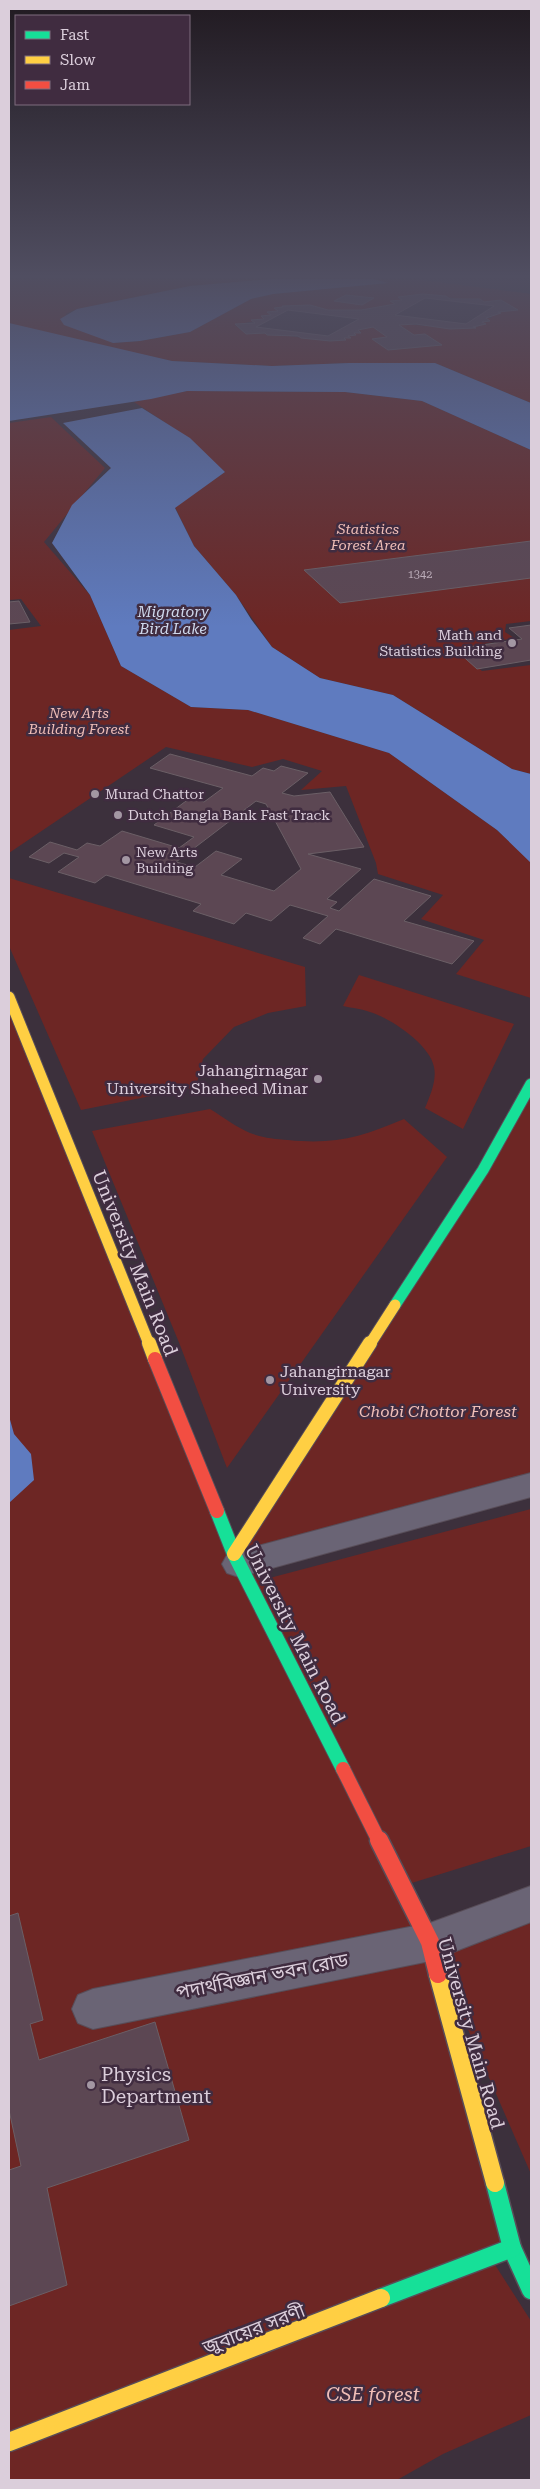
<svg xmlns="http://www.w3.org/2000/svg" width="540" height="2489" viewBox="0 0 540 2489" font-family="'Roboto Serif','Noto Sans Bengali',serif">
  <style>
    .green { fill: #6d2624; fill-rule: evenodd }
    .water { fill: #5f7bbf }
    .building { fill: #5c4753; stroke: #6b5f66; fill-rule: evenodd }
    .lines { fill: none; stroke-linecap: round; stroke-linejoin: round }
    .street-casing { stroke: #584d58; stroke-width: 2 }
    .fast-far2-casing { stroke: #584d58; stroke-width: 13 }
    .fast-far1-casing { stroke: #584d58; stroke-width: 16 }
    .fast-casing { stroke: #584d58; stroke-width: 21 }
    .slow-far2-casing { stroke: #584d58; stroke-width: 13 }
    .slow-far1-casing { stroke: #584d58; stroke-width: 16 }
    .slow-casing { stroke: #584d58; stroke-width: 21 }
    .jam-far1-casing { stroke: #584d58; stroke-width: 16 }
    .jam-casing { stroke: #584d58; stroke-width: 21 }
    .street { fill: #6a6475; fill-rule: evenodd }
    .fast-far2 { stroke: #16e098; stroke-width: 11 }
    .fast-far1 { stroke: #16e098; stroke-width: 14 }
    .fast { stroke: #16e098; stroke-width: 18 }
    .slow-far2 { stroke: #ffcf43; stroke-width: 11 }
    .slow-far1 { stroke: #ffcf43; stroke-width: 14 }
    .slow { stroke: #ffcf43; stroke-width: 18 }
    .jam-far1 { stroke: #f24e42; stroke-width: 14 }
    .jam { stroke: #f24e42; stroke-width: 18 }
    .poi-dot { fill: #a397a3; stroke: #402c40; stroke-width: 2 }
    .labels { text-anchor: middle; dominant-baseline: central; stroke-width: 5; stroke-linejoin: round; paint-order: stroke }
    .far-number-label { font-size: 11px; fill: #bbacb9 }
    .far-park-label { font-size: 14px; font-style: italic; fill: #f0beb7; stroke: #402c40 }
    .far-poi-label { font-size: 14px; fill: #dbcedb; stroke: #402c40; text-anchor: start }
    .far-water-label { font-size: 15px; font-style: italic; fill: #ced8ec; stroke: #402c40 }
    .poi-label { font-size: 16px; fill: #dbcedb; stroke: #402c40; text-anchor: end }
    .park-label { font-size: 16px; font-style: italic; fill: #f0beb7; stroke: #402c40 }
    .near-street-label { font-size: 19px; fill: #dbcedb; stroke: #402c40 }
    .near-poi-label { font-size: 19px; fill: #dbcedb; stroke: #402c40; text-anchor: start }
    .near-park-label { font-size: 19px; font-style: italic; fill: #f0beb7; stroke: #402c40 }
  </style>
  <rect width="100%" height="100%" fill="#3c303c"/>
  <g class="green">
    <path d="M9,279H272L190,286L77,309L65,314L113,343L140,341L190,332L251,299L273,294L387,283L374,279H414L531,294V403L435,363H349L272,366L172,361L26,329L9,323ZM423,294L484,302L501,300L517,310L498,312L500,313L494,314L496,315L490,316L492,318H486L490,321L482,322L485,324H478L480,326L473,327L475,328C448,331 426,323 399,325L414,335L441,345L388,350L373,339L387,337L373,327L358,330L361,332L354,333L356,335L348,336L350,338H344L345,340C311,343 282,331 246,334L235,325L264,319L261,316L271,315L268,312L278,311L275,308C285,307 294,305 307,305C314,305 322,309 329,310C349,312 387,309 402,300L399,297Z"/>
    <polygon points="187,391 345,392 422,401 531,450 531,621 506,624 505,632 514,638 456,649 482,671 531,665 531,774 512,769 393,695 320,678 272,647 236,595 194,546 175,507 225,472 175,429 134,402"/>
    <polygon points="51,417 105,468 44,542 90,595 121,666 191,707 248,710 389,753 497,830 531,862 531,998 456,974 484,940 421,919 443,895 378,874 376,863 346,786 301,790 322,771 283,759 252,767 166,747 9,853 9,630 41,626 21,599 9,600 9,423"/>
    <polygon points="9,878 305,967 306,1006 268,1013 234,1027 203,1059 196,1087 81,1110 9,946"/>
    <path d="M359,975L514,1024L463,1129L425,1108C430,1096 437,1080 434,1067C430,1045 393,1020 373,1013C363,1009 352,1008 343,1006Z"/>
    <polygon points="9,997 234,1554 483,1170 531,1084 531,1484 416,1516 235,1554 262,1580 531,1509 531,1846 402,1886 430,1942 531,1908 531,2174 432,1947 512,2248 490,2257 531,2321 531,2415 443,2454 397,2480 9,2480"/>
    <path d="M210,1109C223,1117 236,1127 250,1133C263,1138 275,1139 288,1140C334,1145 362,1137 404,1119L447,1157L227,1468L180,1345L92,1131Z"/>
  </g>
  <g class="water">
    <polygon points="272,279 374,279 388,283 273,294 251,299 190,332 140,341 113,343 64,325 60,319 77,309 190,286"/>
    <polygon points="9,323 172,361 272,366 349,363 435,363 531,403 531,450 422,401 345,392 187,391 151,399 9,421"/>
    <polygon points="142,408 190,438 225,472 175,508 194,546 236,595 251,619 272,647 320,678 393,695 512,769 531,774 531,863 497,830 389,753 248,710 191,707 121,666 90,595 52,543 72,505 111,468 63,423"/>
    <polygon points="9,1416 14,1434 31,1454 34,1480 9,1503"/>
  </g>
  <g class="building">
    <path d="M423,294L446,296L450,299H480L484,302L501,300L518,310L498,312L501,313L486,318L490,321L482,322L486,324L473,327L476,328L450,329L416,324L399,325L414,335L425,334L442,345L388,350L372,339L387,337L373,327L358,330L361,333H354L356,335L348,336L351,338H344L346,340L330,341L301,338L298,336L267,335L265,333L246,334L235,324L255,323L251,320L264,319L261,316L271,315L267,312L278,311L274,308L283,307L282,306L310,305L328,310H361L395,304L390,301L402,300L398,297ZM425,298L494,306L466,324L395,315ZM288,310L359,319L328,336L256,327Z"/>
    <polygon points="346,295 374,298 362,305 334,301"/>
    <polygon points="531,541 531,578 340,603 304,570"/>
    <polygon points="19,601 30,622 9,624 9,602"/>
    <polygon points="531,625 531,660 477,669 455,649 522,639 509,628"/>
    <path d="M170,754L252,776L263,768L274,771L281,766L308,773L282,793L294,796L330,792L364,847L308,854L361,869L327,899L337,902L330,908L339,911L374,879L431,896L404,921L474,941L452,964L336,929L320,944L303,938L328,916L290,905L271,921L246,913L234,924L193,911L201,904L106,875L95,883L58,872L79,857L64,853L49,863L29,857L50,842L77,850L87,843L100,846L122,831L179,848L194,837L154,825L190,798L204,802L223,788L150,768ZM256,801L266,804L301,869L274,891L221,875L242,859L216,851L195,867L176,862Z"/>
    <polygon points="18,1913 43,2020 30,2024 39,2060 155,2022 189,2140 47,2188 67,2285 9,2306 9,2170 21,2166 9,2110 9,1916"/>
  </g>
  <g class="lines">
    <defs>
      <g id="street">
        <polygon points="531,1473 531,1497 239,1577 227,1573 222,1564 227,1555 239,1551"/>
        <polygon points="531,1886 531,1922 430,1961 93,2029 78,2023 72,2009 78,1995 93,1989 430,1923"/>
      </g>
      <polyline id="fast-far2" points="395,1305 483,1170 531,1084"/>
      <polyline id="fast-far1" points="217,1511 234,1554 343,1769"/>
      <g id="fast">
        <polyline points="495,2183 512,2248 531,2290"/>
        <polyline points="381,2298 512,2248"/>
      </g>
      <g id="slow-far2">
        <polyline points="9,997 149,1344"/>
        <polyline points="370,1344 395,1305"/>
      </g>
      <g id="slow-far1">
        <polyline points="149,1343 155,1359"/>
        <polyline points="234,1554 370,1343"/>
      </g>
      <g id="slow">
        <polyline points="438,1974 495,2183"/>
        <polyline points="9,2442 381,2298"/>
      </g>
      <g id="jam-far1">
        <polyline points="155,1359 217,1511"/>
        <polyline points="343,1769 379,1841"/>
      </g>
      <polyline id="jam" points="379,1840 430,1942 438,1974"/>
    </defs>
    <use href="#street" class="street-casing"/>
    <use href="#fast-far2" class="fast-far2-casing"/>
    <use href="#fast-far1" class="fast-far1-casing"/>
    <use href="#fast" class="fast-casing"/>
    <use href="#slow-far2" class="slow-far2-casing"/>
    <use href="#slow-far1" class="slow-far1-casing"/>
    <use href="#slow" class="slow-casing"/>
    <use href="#jam-far1" class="jam-far1-casing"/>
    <use href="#jam" class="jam-casing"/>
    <use href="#street" class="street"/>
    <use href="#fast-far2" class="fast-far2"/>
    <use href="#fast-far1" class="fast-far1"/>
    <use href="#fast" class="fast"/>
    <use href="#slow-far2" class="slow-far2"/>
    <use href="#slow-far1" class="slow-far1"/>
    <use href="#slow" class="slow"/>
    <use href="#jam-far1" class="jam-far1"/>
    <use href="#jam" class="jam"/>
  </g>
  <linearGradient id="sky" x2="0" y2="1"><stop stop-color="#211a21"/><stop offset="0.44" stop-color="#504e61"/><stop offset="1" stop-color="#504e61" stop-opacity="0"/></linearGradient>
  <rect width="540" height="627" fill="url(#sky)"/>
  <g class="poi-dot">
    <circle cx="512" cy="643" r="5"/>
    <circle cx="95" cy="794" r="5"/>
    <circle cx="118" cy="815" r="5"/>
    <circle cx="126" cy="860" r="5"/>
    <circle cx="318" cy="1079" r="5"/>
    <circle cx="270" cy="1380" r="5"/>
    <circle cx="91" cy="2085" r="5"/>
  </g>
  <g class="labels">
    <g class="far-number-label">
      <text x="420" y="574">1342</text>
    </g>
    <g class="far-park-label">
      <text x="368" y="529">Statistics<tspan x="368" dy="16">Forest Area</tspan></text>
      <text x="79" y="713">New Arts<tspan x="79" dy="16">Building Forest</tspan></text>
    </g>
    <g class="far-poi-label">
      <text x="502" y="635" text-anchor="end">Math and<tspan x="502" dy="16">Statistics Building</tspan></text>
      <text x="105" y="794">Murad Chattor</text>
      <text x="128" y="815">Dutch Bangla Bank Fast Track</text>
      <text x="136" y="852">New Arts<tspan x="136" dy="16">Building</tspan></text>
    </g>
    <g class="far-water-label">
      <text x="173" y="612">Migratory<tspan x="173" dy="17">Bird Lake</tspan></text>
    </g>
    <g class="poi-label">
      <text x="308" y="1070">Jahangirnagar<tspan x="308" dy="18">University Shaheed Minar</tspan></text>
      <text x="280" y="1371" text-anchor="start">Jahangirnagar<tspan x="280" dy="18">University</tspan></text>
    </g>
    <g class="park-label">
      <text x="438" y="1411">Chobi Chottor Forest</text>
    </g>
    <g class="near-street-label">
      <text transform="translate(135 1263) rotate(68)">University Main Road</text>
      <text transform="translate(295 1634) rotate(63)">University Main Road</text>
      <text transform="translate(262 1976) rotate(-11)">পদার্থবিজ্ঞান ভবন রোড</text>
      <text transform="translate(471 2033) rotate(74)">University Main Road</text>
      <text transform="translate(254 2329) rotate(-21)">জুবায়ের সরণী</text>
    </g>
    <g class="near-poi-label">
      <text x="101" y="2074">Physics<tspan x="101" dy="22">Department</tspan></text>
    </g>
    <g class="near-park-label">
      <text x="373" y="2394">CSE forest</text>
    </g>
  </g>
  <rect width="540" height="2489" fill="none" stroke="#dbcedb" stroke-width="20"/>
  <rect x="15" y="15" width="175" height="90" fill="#402c40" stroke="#7e6d7e"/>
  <rect x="25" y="31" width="25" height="8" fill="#16e098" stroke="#7e6d7e"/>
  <text x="60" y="40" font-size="15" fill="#dbcedb">Fast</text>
  <rect x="25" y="56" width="25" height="8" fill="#ffcf43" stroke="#7e6d7e"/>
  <text x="60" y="65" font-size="15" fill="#dbcedb">Slow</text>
  <rect x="25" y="81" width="25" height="8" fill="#f24e42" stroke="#7e6d7e"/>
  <text x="60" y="90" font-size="15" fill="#dbcedb">Jam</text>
</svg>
